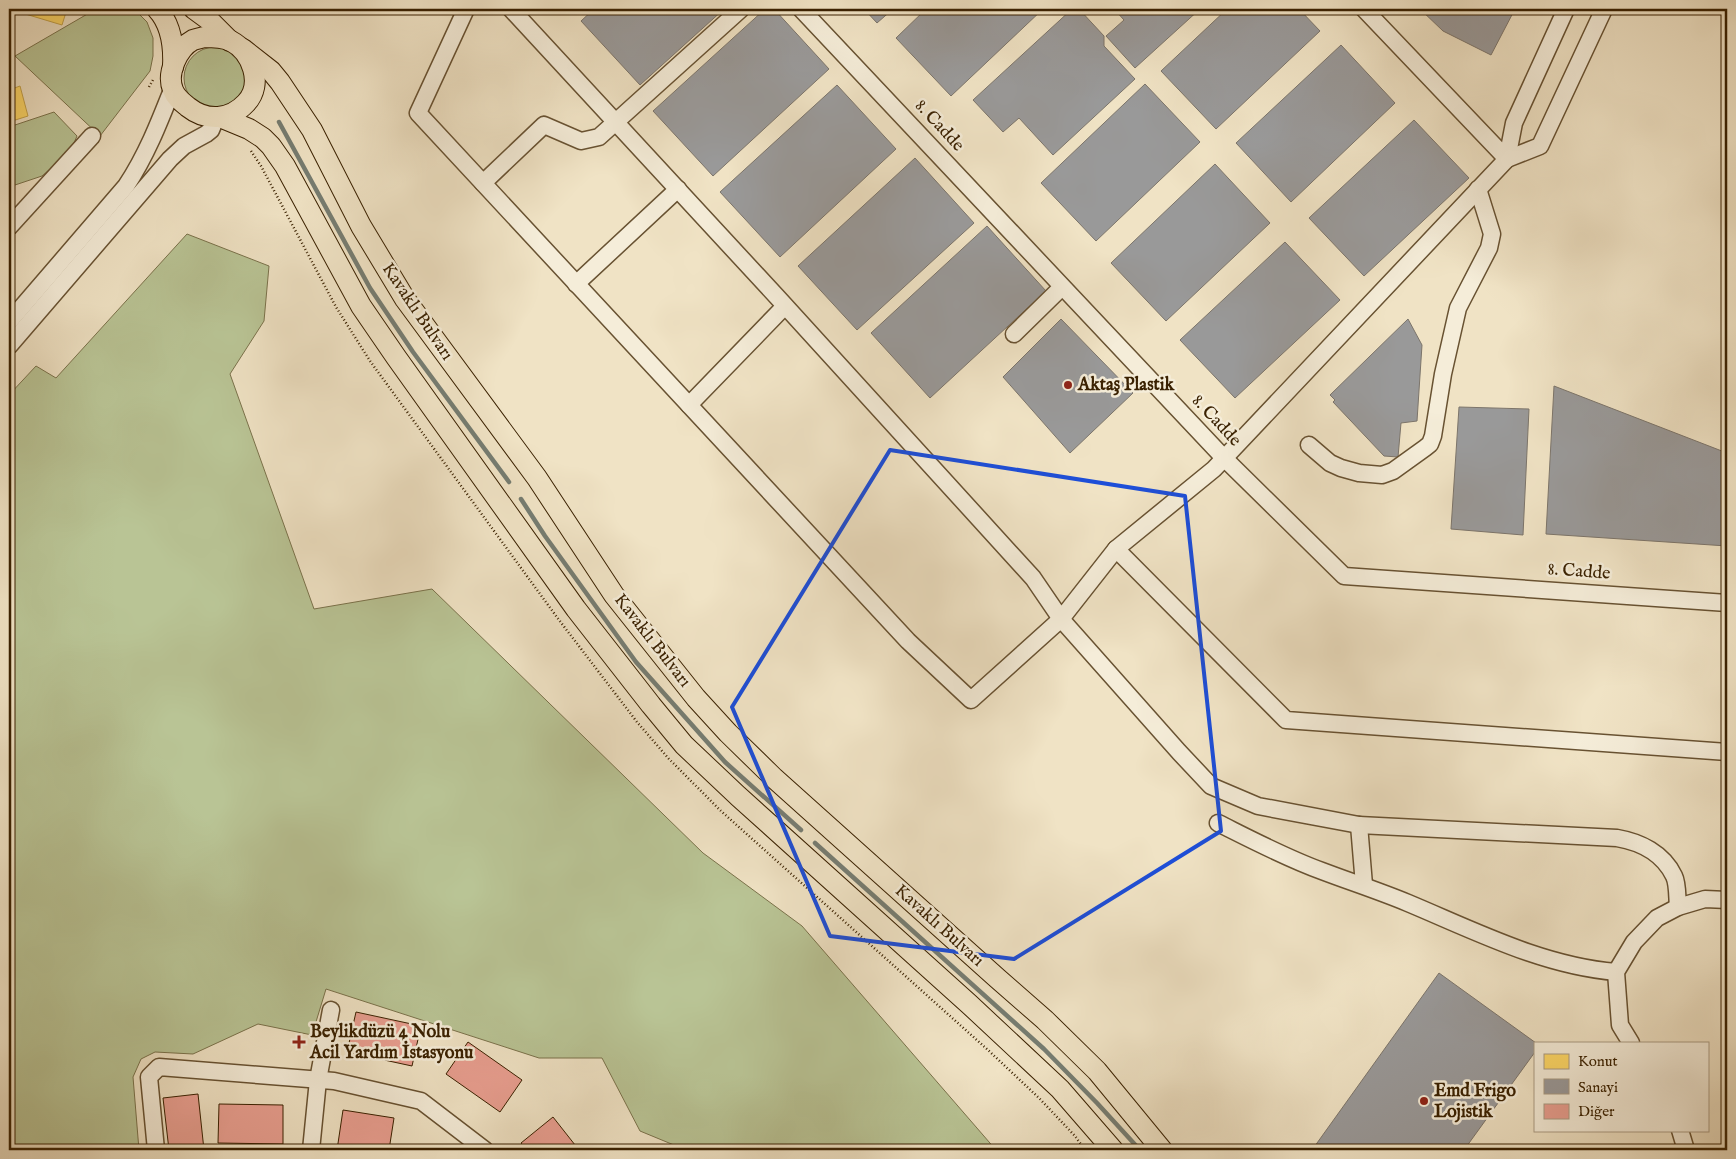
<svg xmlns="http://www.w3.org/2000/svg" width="1736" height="1159" viewBox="0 0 1736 1159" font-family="'IM FELL English',serif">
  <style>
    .green { fill: #b9c495; stroke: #7a724b }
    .homes { fill: #ffd966; stroke: #c4a248 }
    .industry { fill: #999; stroke: #7c756b }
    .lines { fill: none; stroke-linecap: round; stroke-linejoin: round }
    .stream { stroke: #767d72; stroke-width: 4.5 }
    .building { fill: #e99f91; stroke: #3a2101 }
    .minor-casing { stroke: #685232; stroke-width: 19 }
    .major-casing { stroke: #3a2101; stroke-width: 22 }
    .path { stroke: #3a2101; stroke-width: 2.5; stroke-dasharray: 1 2.5; stroke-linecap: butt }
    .minor { stroke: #f5edd9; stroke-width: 16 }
    .major { stroke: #f0e3c5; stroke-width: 20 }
    .marked { fill: none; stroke: #1d4ed8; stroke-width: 4; stroke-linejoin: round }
    .poi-dot { fill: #8f2418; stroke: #f5edd9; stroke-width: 2 }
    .labels { text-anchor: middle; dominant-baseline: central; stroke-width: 5; stroke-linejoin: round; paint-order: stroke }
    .street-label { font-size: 18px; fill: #3a2101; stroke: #f5edd9 }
    .poi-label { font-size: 18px; font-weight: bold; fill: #3a2101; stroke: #f5edd9; text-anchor: start }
  </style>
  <rect width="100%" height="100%" fill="#f0e3c5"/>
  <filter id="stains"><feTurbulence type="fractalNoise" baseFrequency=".004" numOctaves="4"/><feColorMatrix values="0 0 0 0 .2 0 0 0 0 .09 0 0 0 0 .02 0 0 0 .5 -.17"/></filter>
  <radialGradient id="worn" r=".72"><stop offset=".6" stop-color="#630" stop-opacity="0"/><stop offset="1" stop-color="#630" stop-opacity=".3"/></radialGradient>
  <g class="green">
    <polygon points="96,9 134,9 147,22 153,38 153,56 150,71 100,136 15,56"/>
    <circle cx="215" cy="78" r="31"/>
    <polygon points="54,112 77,136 70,152 42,176 9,187 9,127"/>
    <polygon points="187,234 269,266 264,321 230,374 314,609 432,589 703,853 802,926 996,1150 686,1150 640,1131 602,1058 539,1058 326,989 312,1035 258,1024 193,1054 155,1052 141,1059 133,1077 139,1150 9,1150 9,395 36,366 56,378"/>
  </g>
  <g class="homes">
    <polygon points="13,9 67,9 62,25 12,10"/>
    <polygon points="20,86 28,116 9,122 9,90"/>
  </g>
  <g class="industry">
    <polygon points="594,9 724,9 640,85 581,21"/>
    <polygon points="765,9 774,9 829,69 713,176 653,111"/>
    <polygon points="864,9 893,9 877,23"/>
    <polygon points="926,9 1043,9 951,96 896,38"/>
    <polygon points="1072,9 1079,9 1104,36 1104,46 1135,79 1053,155 1019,118 1003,132 973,100"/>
    <polygon points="1114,9 1200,9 1135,68 1106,36 1124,20"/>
    <polygon points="1227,9 1299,9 1320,31 1216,129 1161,71"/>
    <polygon points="1420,9 1515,9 1491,55 1443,31"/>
    <polygon points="1341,45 1395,103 1291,202 1236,143"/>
    <polygon points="1145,84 1200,142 1096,241 1041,183"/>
    <polygon points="837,85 896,149 780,257 720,192"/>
    <polygon points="1414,120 1469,178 1364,276 1309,218"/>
    <polygon points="915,158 974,223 857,330 798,266"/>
    <polygon points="1215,164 1270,223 1166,321 1111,263"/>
    <polygon points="987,226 1046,291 930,398 871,333"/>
    <polygon points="1285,242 1340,300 1235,398 1180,340"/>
    <polygon points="1061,319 1133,393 1070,453 1003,377"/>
    <polygon points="1408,319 1422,345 1417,421 1401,423 1398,457 1384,456 1333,402 1335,400 1330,395"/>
    <polygon points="1554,386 1727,453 1727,546 1546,534"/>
    <polygon points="1459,407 1529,409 1523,535 1451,529"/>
    <polygon points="1439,973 1536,1043 1535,1043 1535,1052 1464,1150 1312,1150"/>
  </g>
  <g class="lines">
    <g class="stream">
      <polyline points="279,122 370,288 413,352 509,482"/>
      <polyline points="521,499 545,536 636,662 725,762 801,830"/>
      <polyline points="815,843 1044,1049 1097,1103 1140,1150"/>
    </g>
  </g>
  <g class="building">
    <polygon points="356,1012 421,1026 412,1066 347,1052"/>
    <polygon points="468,1042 522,1080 500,1112 446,1074"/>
    <polygon points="198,1094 204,1150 169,1150 163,1098"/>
    <polygon points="219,1104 283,1105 283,1144 218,1143"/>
    <polygon points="343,1110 394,1118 389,1150 337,1150"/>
    <polygon points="553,1117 579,1150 527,1150 521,1143"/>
  </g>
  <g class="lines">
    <defs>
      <g id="minor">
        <path d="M466,9L418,113L908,641L971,700L1061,619L1179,752L1211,786L1258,806L1359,825L1617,838C1640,842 1663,853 1674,876C1678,884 1677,898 1678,907"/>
        <polyline points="511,9 779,299 1033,578 1061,619 1116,549 1214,469 1507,159 1364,9"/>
        <polyline points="801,9 1224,458 1344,576 1727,603"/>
        <polyline points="1507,159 1540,146 1604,9"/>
        <polyline points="1507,159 1514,123 1566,9"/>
        <polyline points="483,183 544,125 581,141 599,137 741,9"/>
        <polyline points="9,227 92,136"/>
        <polyline points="576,284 678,189"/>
        <path d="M9,322L126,186C146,156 159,123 172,90"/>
        <polyline points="1014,334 1062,287"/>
        <polyline points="9,346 170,159 184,146 206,134 211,130 216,118"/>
        <polyline points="689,405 785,306"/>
        <polyline points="1309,445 1330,463 1341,468 1359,473 1382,475 1393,471 1425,448 1430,444 1433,436 1443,374 1458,308 1489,248 1492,234 1478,189"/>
        <polyline points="1116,549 1286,720 1727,752"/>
        <path d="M1218,823C1252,840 1286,858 1322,871C1351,882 1379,891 1408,903C1475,931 1543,966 1616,972"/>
        <polyline points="1359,825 1364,885"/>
        <polyline points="1631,1043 1620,1025 1616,972 1634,942 1657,918 1678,907 1705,899 1727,900"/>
        <polyline points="1680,1130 1686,1150"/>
        <polyline points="156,1150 149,1077 159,1067 334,1081 421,1101 485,1150"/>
        <polyline points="311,1150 318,1080 331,1010"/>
      </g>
      <g id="major">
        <path d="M157,9C172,25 174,47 173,67"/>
        <polyline points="194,9 209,20 230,41"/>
        <path d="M204,37C213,37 223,37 231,41C252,52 264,84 246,103C230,120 207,122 188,107C182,102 176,98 173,90C166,73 178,48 193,40C196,39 201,38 204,37Z"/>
        <polyline points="243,49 271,71 280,82 312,130 361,226 405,299 537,478 614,595 696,698 728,733 774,778 997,978 1045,1020 1097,1071 1162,1150"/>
        <polyline points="220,117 249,129 263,138 271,146 285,166 361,306 396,357 576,609 651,705 684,745 738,796 969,1004 1060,1089 1113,1150"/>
      </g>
    </defs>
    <use href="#minor" class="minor-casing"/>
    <use href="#major" class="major-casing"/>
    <g class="path">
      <polyline points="149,87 154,78"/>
      <polyline points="251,151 261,166 336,307 370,361 559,620 637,722 669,759 721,811 988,1050 1039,1098 1075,1136 1085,1150"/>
    </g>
    <use href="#minor" class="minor"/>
    <use href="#major" class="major"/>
  </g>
  <path class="marked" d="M890,450L1185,496L1221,831L1014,959L830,936L732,707Z"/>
  <g class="poi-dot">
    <circle cx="1068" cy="385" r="5"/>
    <path d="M296.5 1034.5h5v5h5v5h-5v5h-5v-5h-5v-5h5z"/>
    <circle cx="1424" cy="1101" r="5"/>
  </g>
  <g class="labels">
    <g class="street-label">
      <text transform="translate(939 126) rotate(47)">8. Cadde</text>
      <text transform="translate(417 312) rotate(56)">Kavaklı Bulvarı</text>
      <text transform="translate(1216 421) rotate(47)">8. Cadde</text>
      <text transform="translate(1579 572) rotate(4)">8. Cadde</text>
      <text transform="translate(652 641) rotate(52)">Kavaklı Bulvarı</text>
      <text transform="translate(939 926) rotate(42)">Kavaklı Bulvarı</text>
    </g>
    <g class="poi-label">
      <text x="1078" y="385">Aktaş Plastik</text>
      <text x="310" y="1032">Beylikdüzü 4 Nolu<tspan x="310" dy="21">Acil Yardım İstasyonu</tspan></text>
      <text x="1434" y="1091">Emd Frigo<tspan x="1434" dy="21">Lojistik</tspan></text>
    </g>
  </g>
  <rect width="1736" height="1159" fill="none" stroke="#f0e3c5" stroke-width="30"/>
  <rect x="10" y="10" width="1716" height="1139" fill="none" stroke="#3a2101" stroke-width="2.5"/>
  <rect x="15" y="15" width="1706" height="1129" fill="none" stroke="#3a2101"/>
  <rect x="1534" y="1042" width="175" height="90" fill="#f5edd9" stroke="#aa9b83"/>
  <rect x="1544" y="1054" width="25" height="15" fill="#ffd966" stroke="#aa9b83"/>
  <text x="1578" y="1066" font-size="15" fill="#3a2101">Konut</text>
  <rect x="1544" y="1079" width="25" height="15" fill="#999999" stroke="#aa9b83"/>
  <text x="1578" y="1092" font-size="15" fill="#3a2101">Sanayi</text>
  <rect x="1544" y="1104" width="25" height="15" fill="#e99f91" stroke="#aa9b83"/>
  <text x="1578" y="1116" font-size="15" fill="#3a2101">Diğer</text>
  <rect width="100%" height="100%" filter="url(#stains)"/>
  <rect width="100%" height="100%" fill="url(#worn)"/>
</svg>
